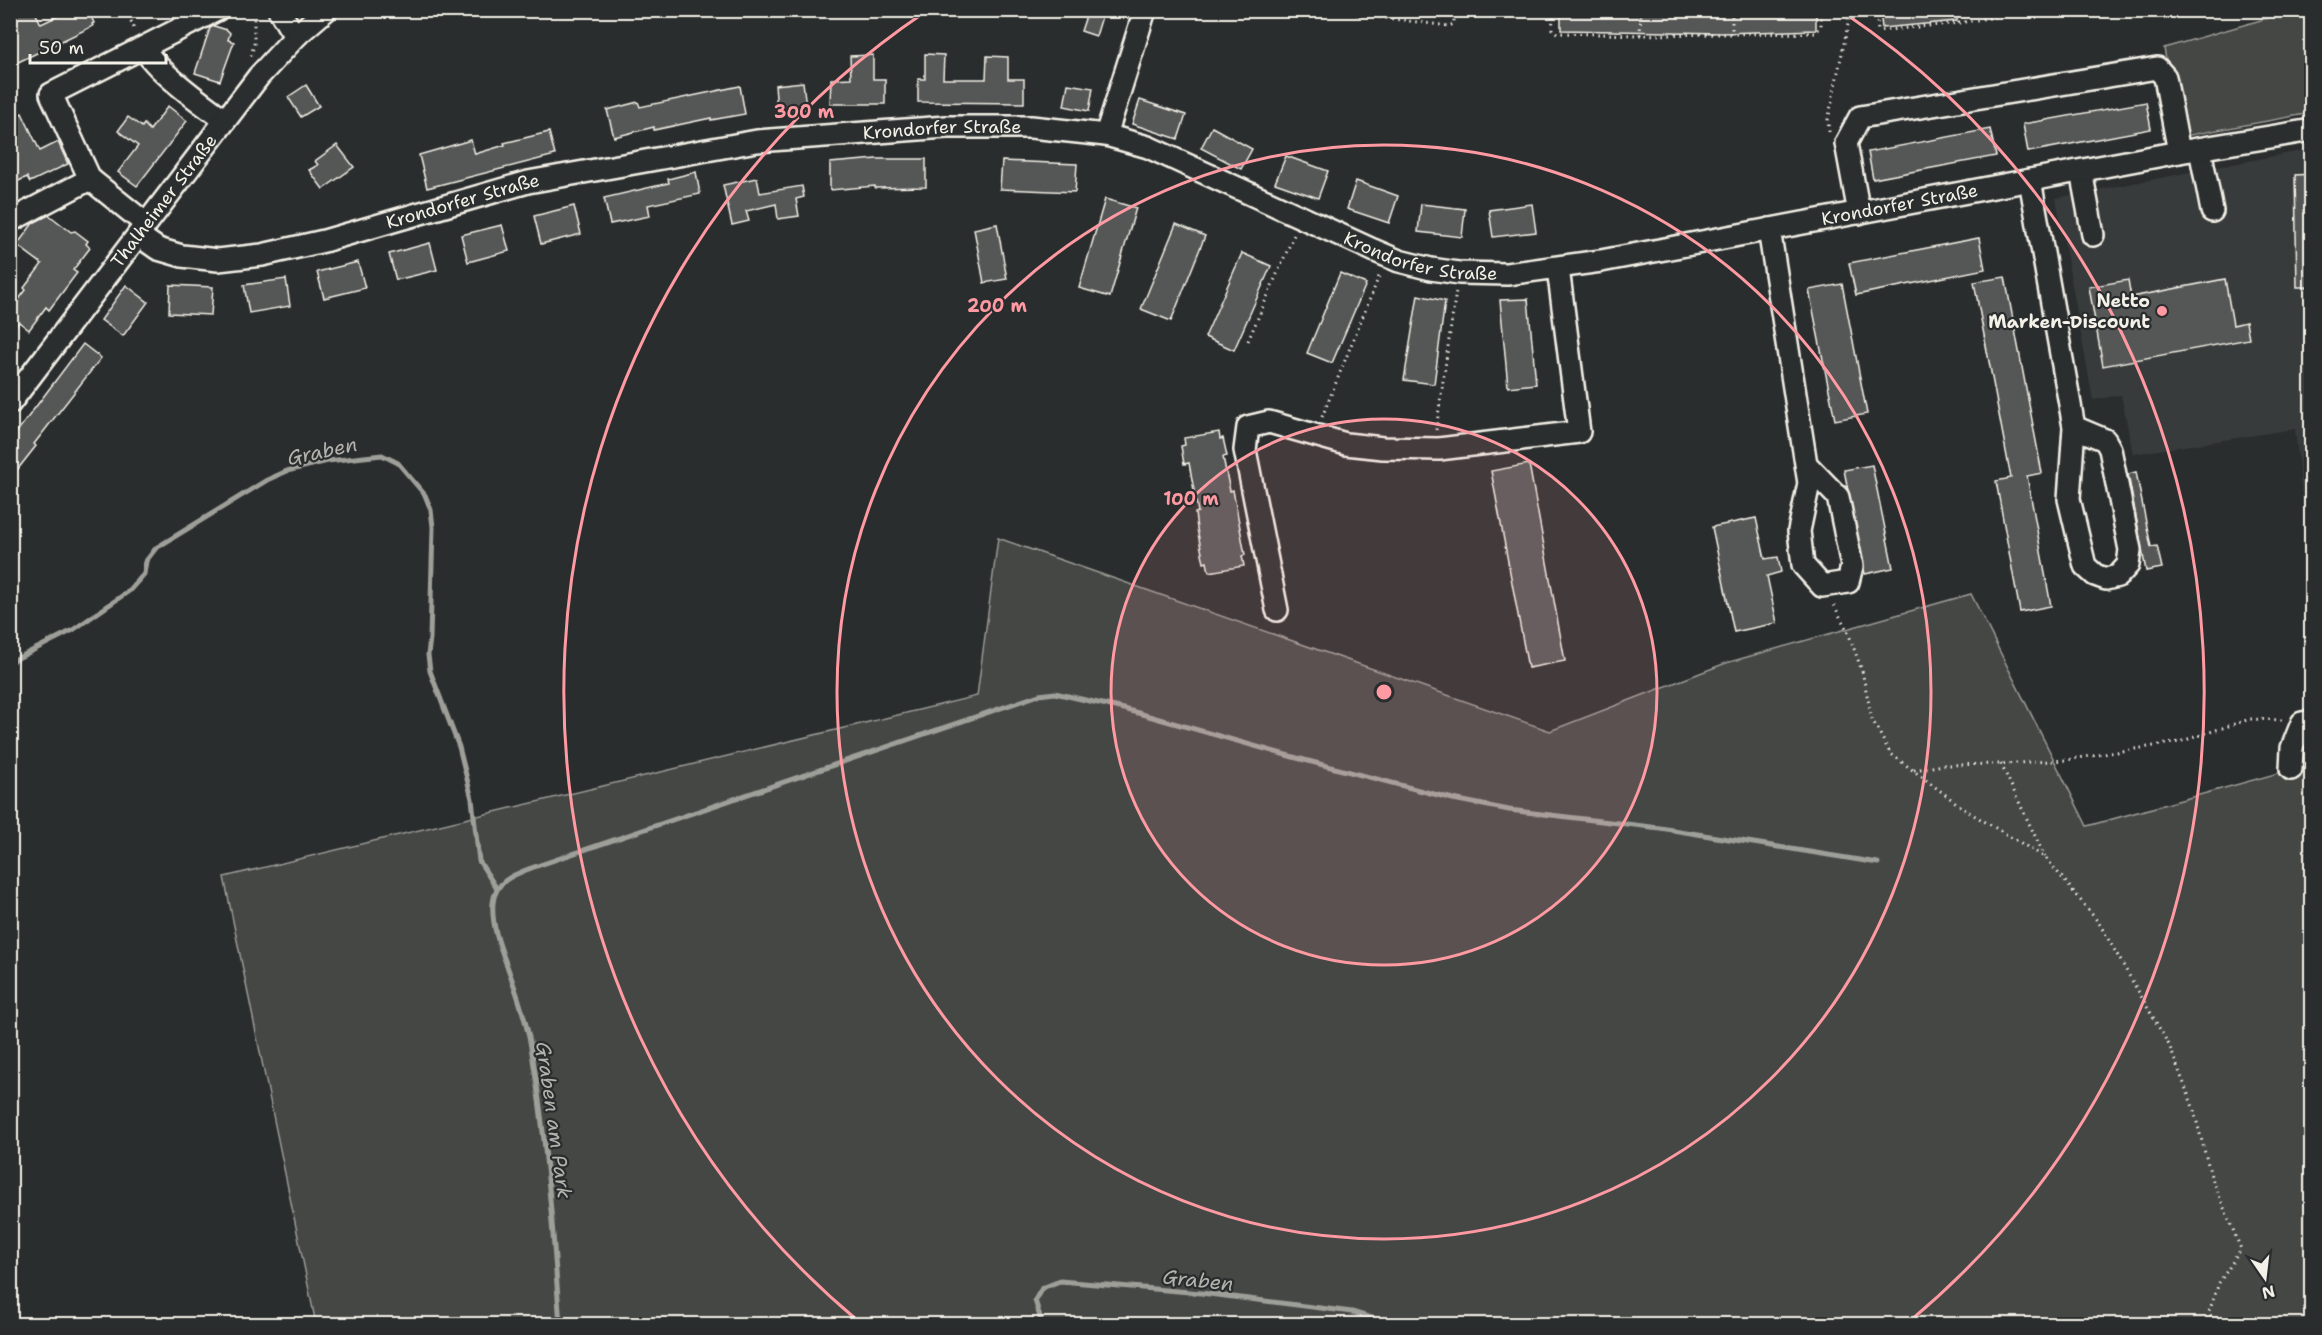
<svg xmlns="http://www.w3.org/2000/svg" width="2322" height="1335" viewBox="0 0 2322 1335" font-family="'Shantell Sans',sans-serif">
  <style>
    .built { fill: #373a3a }
    .green { fill: #444645; stroke: #9c9c96; stroke-width: 1.5 }
    .lines { fill: none; stroke-linecap: round; stroke-linejoin: round }
    .stream { stroke: #9f9f9a; stroke-width: 5 }
    .building { fill: #555756; stroke: #f4f1e8; stroke-width: 1.5 }
    .minor-casing { stroke: #f4f1e8; stroke-width: 26 }
    .path { stroke: #f4f1e8; stroke-width: 3; stroke-dasharray: 1.5 4.5; stroke-linecap: butt }
    .minor { stroke: #2a2d2e; stroke-width: 21 }
    .ring { fill: none; stroke: #ff9aa2; stroke-width: 3 }
    .poi-dot { fill: #ff9aa2; stroke: #2a2d2e; stroke-width: 2 }
    .labels { text-anchor: middle; dominant-baseline: central; stroke-width: 4.5; stroke-linejoin: round; paint-order: stroke }
    .street-label { font-size: 18px; fill: #f4f1e8; stroke: #2a2d2e }
    .poi-label { font-size: 18px; font-weight: bold; fill: #f4f1e8; stroke: #2a2d2e; text-anchor: end }
    .water-label { font-size: 20px; font-style: italic; fill: #b5b3ae; stroke: #2a2d2e }
    .centre { fill: #ff9aa2; stroke: #2a2d2e; stroke-width: 3 }
    .ring-label { font-size: 18px; text-anchor: middle; font-weight: bold; fill: #ff9aa2; stroke: #2a2d2e; stroke-width: 4.5; stroke-linejoin: round; paint-order: stroke }
  </style>
  <rect width="100%" height="100%" fill="#2a2d2e"/>
  <filter id="ink" filterUnits="userSpaceOnUse"><feTurbulence type="fractalNoise" baseFrequency=".0167" numOctaves="2"/><feDisplacementMap in="SourceGraphic" scale="12" xChannelSelector="R" yChannelSelector="G"/><feConvolveMatrix kernelMatrix="1 2 1 2 8 2 1 2 1" color-interpolation-filters="sRGB"/></filter>
  <g filter="url(#ink)">
    <polygon class="built" points="2311,149 2311,585 2295,429 2133,454 2121,395 2093,400 2056,198"/>
    <g class="green">
      <polygon points="2292,11 2311,11 2311,113 2179,137 2164,48"/>
      <polygon points="998,538 1550,731 1726,663 1971,594 2087,826 2311,764 2311,1324 316,1324 224,877 977,696"/>
    </g>
    <g class="lines">
      <g class="stream">
        <polyline points="10,662 73,630 129,591 144,574 146,561 156,548 267,480 287,471 328,461 382,455 398,463 425,495 431,510 433,527 430,638 428,655 430,671 459,747 472,799 479,861 497,889"/>
        <path d="M560,1324C553,1234 547,1143 532,1053C528,1026 519,999 510,974C502,952 491,927 493,903C495,880 516,874 534,867L1010,705L1039,695L1055,693L1124,709L1293,757L1453,799L1509,810L1660,828L1878,863"/>
        <polyline points="1042,1324 1035,1300 1042,1288 1060,1281 1201,1293 1352,1312 1390,1324"/>
      </g>
    </g>
    <g class="building">
      <polygon points="10,10 34,10 41,24 71,10 88,10 94,23 92,24 93,26 10,66"/>
      <polygon points="1088,10 1104,10 1096,36 1081,31"/>
      <polygon points="1561,10 1816,10 1816,30 1723,33 1561,30"/>
      <polygon points="1880,10 1957,10 1957,21 1882,28"/>
      <polygon points="214,26 227,30 230,33 228,40 234,42 220,81 195,73 210,28"/>
      <polygon points="925,54 944,55 943,79 986,79 987,56 1008,57 1008,79 1024,79 1024,103 918,102 918,79 925,79"/>
      <polygon points="873,55 873,79 885,79 885,104 830,104 831,79 851,78 850,56"/>
      <polygon points="803,82 806,107 777,110 775,85"/>
      <polygon points="1068,84 1093,88 1089,111 1064,106"/>
      <polygon points="306,85 319,106 301,117 288,97"/>
      <polygon points="740,86 745,114 711,120 711,118 654,130 654,127 614,137 607,110 638,102 640,107"/>
      <polygon points="1140,100 1186,115 1178,139 1132,124"/>
      <polygon points="2146,102 2151,129 2028,152 2023,124"/>
      <polygon points="168,106 187,121 137,186 118,172 138,146 118,131 128,117 142,127 144,124 150,130"/>
      <polygon points="22,113 40,151 58,142 68,164 30,182 27,177 10,185 10,119"/>
      <polygon points="1212,127 1252,149 1241,169 1201,148"/>
      <polygon points="1990,129 1996,156 1873,179 1868,152"/>
      <polygon points="549,132 555,155 427,188 419,155 471,140 475,154 505,145 504,143"/>
      <polygon points="337,145 354,167 323,189 309,170 318,165 315,161"/>
      <polygon points="1286,156 1328,171 1318,198 1275,183"/>
      <polygon points="877,159 926,159 926,187 875,188 875,186 830,190 830,163"/>
      <polygon points="1002,161 1077,164 1075,192 1000,189"/>
      <polygon points="696,172 700,194 648,205 650,216 610,224 604,198 669,183 668,179"/>
      <polygon points="2312,174 2312,287 2297,287 2295,175"/>
      <polygon points="757,178 760,193 802,186 804,197 796,199 799,216 778,219 776,204 746,211 749,221 732,225 723,185"/>
      <polygon points="1356,181 1398,196 1389,223 1347,209"/>
      <polygon points="1105,199 1136,208 1110,297 1079,288"/>
      <polygon points="1421,204 1465,209 1462,237 1418,232"/>
      <polygon points="1532,204 1536,232 1493,237 1489,210"/>
      <polygon points="574,206 581,234 541,244 534,216"/>
      <polygon points="49,215 71,232 75,231 88,241 86,244 90,248 73,270 77,273 49,310 46,307 29,330 19,322 10,334 10,311 26,290 24,288 42,264 17,245 33,223"/>
      <polygon points="997,224 1007,279 984,283 974,229"/>
      <polygon points="1176,224 1205,236 1171,321 1141,309"/>
      <polygon points="502,225 509,251 468,262 461,235"/>
      <polygon points="1979,238 1985,269 1856,295 1849,263"/>
      <polygon points="430,243 437,270 396,280 389,254"/>
      <polygon points="1242,253 1271,266 1234,350 1205,337"/>
      <polygon points="358,262 365,288 324,298 317,272"/>
      <polygon points="1340,273 1366,284 1332,363 1307,353"/>
      <polygon points="2005,277 2042,473 2027,476 2051,606 2020,612 1996,481 2011,478 1974,282"/>
      <polygon points="286,279 290,306 249,313 244,285"/>
      <polygon points="2225,279 2233,325 2246,322 2249,339 2103,366 2089,287 2128,280 2131,297"/>
      <polygon points="1842,284 1867,414 1835,420 1809,290"/>
      <polygon points="126,285 148,302 123,336 101,320"/>
      <polygon points="170,285 213,287 211,315 169,313"/>
      <polygon points="1418,295 1445,301 1434,384 1404,380"/>
      <polygon points="1528,299 1536,384 1508,387 1500,300"/>
      <polygon points="83,344 101,358 34,444 36,446 10,479 10,441"/>
      <polygon points="1219,432 1220,439 1223,438 1227,456 1223,457 1230,491 1233,490 1245,555 1242,556 1244,566 1209,572 1207,562 1204,563 1197,529 1195,513 1198,512 1189,463 1184,464 1181,446 1185,445 1184,438"/>
      <polygon points="1529,464 1565,661 1528,668 1491,471"/>
      <polygon points="1872,465 1893,568 1865,574 1844,470"/>
      <polygon points="2136,472 2151,547 2157,546 2162,568 2146,571 2128,474"/>
      <polygon points="1756,518 1765,559 1778,557 1781,572 1767,576 1777,623 1734,632 1712,527"/>
    </g>
    <g class="lines">
      <defs>
        <g id="minor">
          <polyline points="279,10 289,27 297,35"/>
          <path d="M144,48C154,69 205,106 225,120"/>
          <polyline points="1106,135 1145,10"/>
          <polyline points="2200,149 2212,211"/>
          <polyline points="2081,171 2093,235"/>
          <polyline points="90,179 146,224"/>
          <polyline points="2030,180 2074,427 2069,499 2085,566 2095,575 2106,579 2118,576 2128,565 2130,550 2110,449 2105,440 2074,427"/>
          <polyline points="1859,213 1846,143 1860,117 2157,68 2165,77 2179,152"/>
          <polyline points="10,221 90,179 51,94 217,10"/>
          <polyline points="1769,229 1806,464 1809,483 1799,531 1803,565 1822,586 1848,582 1852,566 1838,497 1806,464"/>
          <path id="s1" d="M138,235L158,249L182,256L218,260L262,255L324,241L528,182L757,141L946,127H1031L1106,135L1148,147L1373,250L1399,261L1431,269L1459,273L1507,274L1601,261L2179,152L2312,130"/>
          <path id="s2" d="M10,403L259,76L297,35L326,10"/>
          <polyline points="1277,610 1245,450 1248,427 1269,422 1346,444 1383,448 1439,449 1579,432 1558,268"/>
          <polyline points="2291,769 2292,748 2302,723 2312,721"/>
        </g>
      </defs>
      <use href="#minor" class="minor-casing"/>
      <g class="path">
        <polyline points="126,10 135,30"/>
        <polyline points="1320,10 1449,26 1454,24 1454,10"/>
        <polyline points="1554,10 1552,29 1557,33 1640,35 1816,33 1821,26 1821,10"/>
        <polyline points="1732,10 1732,34"/>
        <polyline points="1876,10 1878,31 1959,23 2037,10"/>
        <polyline points="1957,10 1959,23"/>
        <polyline points="1360,17 1360,10"/>
        <polyline points="1640,35 1641,10"/>
        <polyline points="251,56 254,44 254,10"/>
        <polyline points="1829,132 1828,120 1851,10"/>
        <polyline points="1248,341 1294,235"/>
        <polyline points="1322,417 1380,274"/>
        <polyline points="1436,430 1456,291"/>
        <polyline points="1834,605 1848,632 1862,671 1872,719 1890,753 1967,811 2046,858 2099,923 2169,1045 2193,1107 2211,1176 2241,1249 2219,1283 2209,1312 2214,1324"/>
        <polyline points="2001,764 2045,857"/>
        <polyline points="1914,770 1944,765 2001,764 2066,760 2179,742 2250,719 2283,720"/>
      </g>
      <use href="#minor" class="minor"/>
    </g>
  </g>
  <circle cx="1384" cy="692" r="273" fill="#ff9aa2" fill-opacity=".12"/>
  <g class="ring">
    <circle cx="1384" cy="692" r="273"/>
    <circle cx="1384" cy="692" r="547"/>
    <path d="M857 1320A820 820 0 0 1 925 12M1843 12A820 820 0 0 1 1911 1320"/>
  </g>
  <circle class="poi-dot" cx="2162" cy="311" r="6"/>
  <g class="labels">
    <g class="street-label">
      <text stroke="none"><textPath href="#s1" startOffset="824">Krondorfer Straße</textPath></text>
      <text stroke="none"><textPath href="#s2" startOffset="254">Thalheimer Straße</textPath></text>
      <text stroke="none"><textPath href="#s1" startOffset="338">Krondorfer Straße</textPath></text>
      <text stroke="none"><textPath href="#s1" startOffset="1816">Krondorfer Straße</textPath></text>
      <text stroke="none"><textPath href="#s1" startOffset="1328">Krondorfer Straße</textPath></text>
    </g>
    <g class="poi-label">
      <text x="2150" y="301">Netto<tspan x="2150" dy="21">Marken-Discount</tspan></text>
    </g>
    <g class="water-label">
      <text transform="translate(322 451) rotate(-12)">Graben</text>
      <text transform="translate(554 1120) rotate(82)">Graben am Park</text>
      <text transform="translate(1198 1280) rotate(6)">Graben</text>
    </g>
  </g>
  <circle cx="1384" cy="692" r="9" class="centre"/>
  <g class="ring-label">
    <text x="804" y="118">300 m</text>
    <text x="997" y="312">200 m</text>
    <text x="1191" y="505">100 m</text>
  </g>
  <rect width="2322" height="1335" fill="none" stroke="#2a2d2e" stroke-width="36"/>
  <rect x="18" y="18" width="2286" height="1299" fill="none" stroke="#f4f1e8" stroke-width="2" filter="url(#ink)"/>
  <g transform="translate(2265 1278) rotate(166)" stroke="#2a2d2e" stroke-width="4.5" paint-order="stroke">
  <path d="M0-4.5L10 22L0 15L-10 22Z" fill="#f4f1e8"/>
  <text y="-9" font-size="16" font-weight="bold" text-anchor="middle" fill="#f4f1e8">N</text>
  </g>
  <path d="M30 54v9h136v-9" fill="none" stroke="#f4f1e8" stroke-width="3"/>
  <text x="39" y="54" font-size="18" fill="#f4f1e8" stroke="#2a2d2e" stroke-width="4.5" paint-order="stroke">50 m</text>
</svg>
